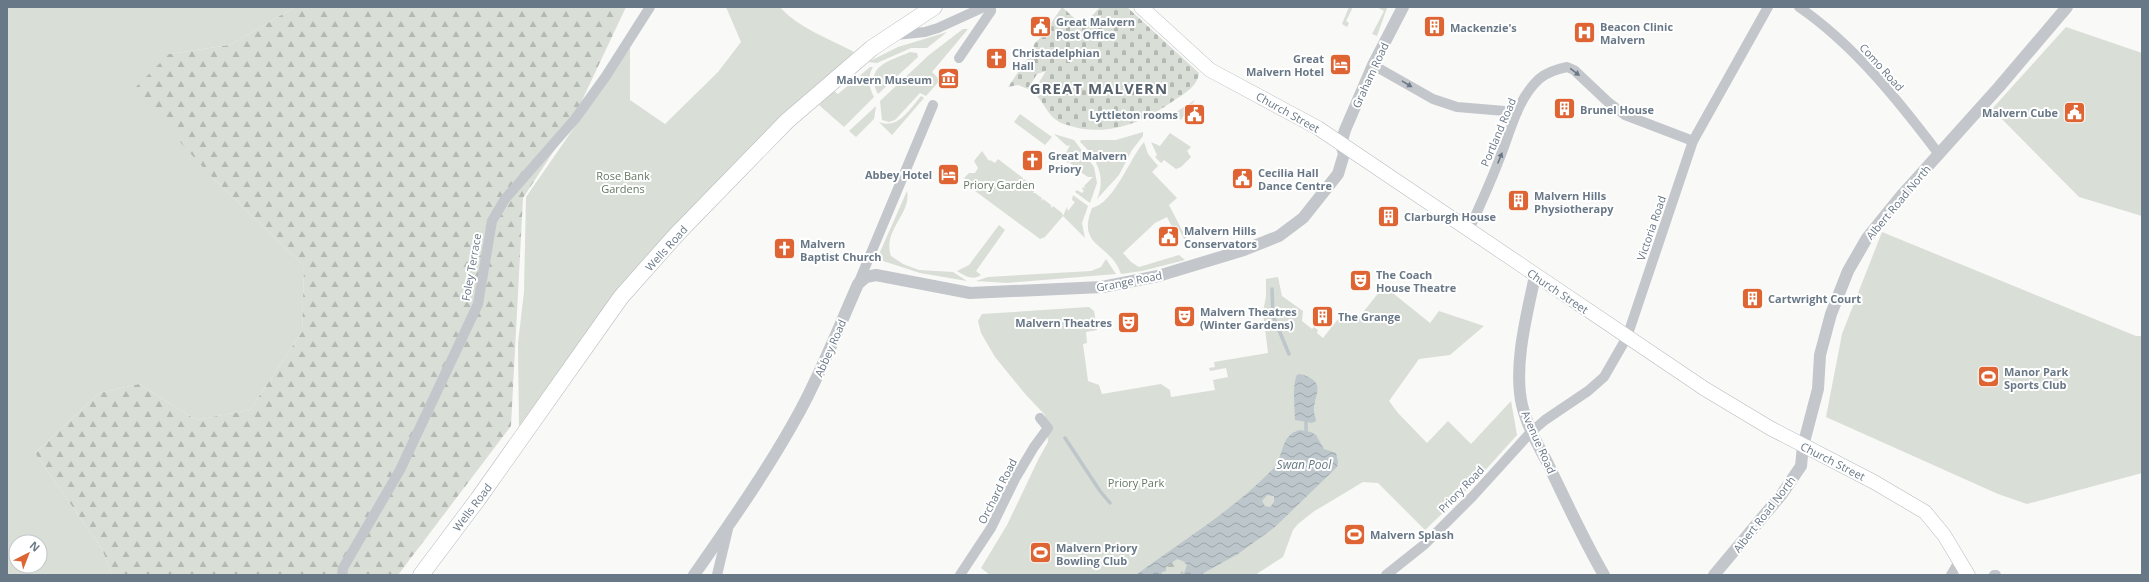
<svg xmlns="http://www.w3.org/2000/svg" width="2149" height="582" viewBox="0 0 2149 582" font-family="'Open Sans',sans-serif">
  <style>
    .green { fill: #d9ded6; fill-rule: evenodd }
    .forest { fill: url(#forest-firs) }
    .cemetery { fill: url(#cemetery-stones) }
    .water { fill: url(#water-waves); fill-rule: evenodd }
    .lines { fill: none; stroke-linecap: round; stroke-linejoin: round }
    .stream { stroke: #bcc6cb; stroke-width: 3.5 }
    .secondary-casing { stroke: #b5babf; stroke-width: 15 }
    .trunk-casing { stroke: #b6b9bd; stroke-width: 17 }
    .minor { stroke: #c3c6ca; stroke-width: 10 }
    .tertiary { stroke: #c3c6ca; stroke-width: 12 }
    .secondary { stroke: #fff; stroke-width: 14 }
    .trunk { stroke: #fff; stroke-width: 16 }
    .oneway { fill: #697887 }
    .labels { text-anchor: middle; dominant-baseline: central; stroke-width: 4; stroke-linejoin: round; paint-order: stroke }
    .poi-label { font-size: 11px; font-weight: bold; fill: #697887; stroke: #fff; text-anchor: start }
    .street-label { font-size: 11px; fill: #697887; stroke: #fff }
    .park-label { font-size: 11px; fill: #667964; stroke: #fff }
    .water-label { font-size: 12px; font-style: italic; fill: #657882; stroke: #fff }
    .district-label { font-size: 15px; font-weight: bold; letter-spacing: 1px; fill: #57626c; stroke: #fff }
  </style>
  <defs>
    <pattern id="forest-firs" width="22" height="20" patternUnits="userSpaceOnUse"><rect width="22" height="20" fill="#d9ded6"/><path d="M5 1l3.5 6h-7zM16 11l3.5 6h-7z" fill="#b4b9b3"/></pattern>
    <pattern id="cemetery-stones" width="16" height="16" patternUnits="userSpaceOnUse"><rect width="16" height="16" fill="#d9ded6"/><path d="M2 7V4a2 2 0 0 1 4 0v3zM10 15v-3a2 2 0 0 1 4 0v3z" fill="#b4b9b3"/></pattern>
    <pattern id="water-waves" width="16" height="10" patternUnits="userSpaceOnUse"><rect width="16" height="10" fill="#bcc6cb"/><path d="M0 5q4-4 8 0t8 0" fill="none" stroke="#9da6aa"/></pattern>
  </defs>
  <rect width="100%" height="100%" fill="#f9f9f7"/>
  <g class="green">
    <path d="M7,7H295L230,45L169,54L211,176L304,266L302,332L250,410L196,420L139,384L99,393L35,453L102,549L112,575H7ZM16,542H40V566H16Z"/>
    <path d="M726,7H780C798,28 830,39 854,52L799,103L662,243L519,427L518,343L524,292L526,197L630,47V100L665,124L718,72L741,42Z"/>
    <polygon points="1349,7 1353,7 1346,21 1349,23 1347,27 1342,24"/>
    <polygon points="1377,7 1387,8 1377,36 1372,34 1384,11"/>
    <polygon points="2066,27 2142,53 2142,216 2079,197 1992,109"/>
    <polygon points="963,29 968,29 932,72 940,80 926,96 920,93 895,120 889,122 882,120 880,101 929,55"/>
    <polygon points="947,32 927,48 911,48 877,63 868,62 898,47"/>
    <path d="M910,52L917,53L918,57L878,94C863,66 890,61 910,52Z"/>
    <path d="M870,67H873C867,76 869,88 874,97L844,127L819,105L834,91L838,94Z"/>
    <path d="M921,96L924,98L892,135L879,122C898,130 910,109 921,96Z"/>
    <polygon points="1195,100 1181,120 1175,115 1176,112"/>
    <polygon points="876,106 874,119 856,137 849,131"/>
    <polygon points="1020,114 1052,137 1045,145 1014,122"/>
    <path d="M1143,132V136L1132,150L1119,175L1097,199C1107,177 1096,157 1080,142L1081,140H1116Z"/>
    <polygon points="1170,133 1191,147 1187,151 1191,157 1181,167 1176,169 1164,160 1161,163 1155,157 1157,155 1151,142 1160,146"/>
    <polygon points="1054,134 1074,140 1094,167 1097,183 1090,203 1075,192 1077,190 1082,193 1084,191 1082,189 1083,187 1086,189 1084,186 1093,177 1088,177 1079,171 1081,168 1078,169 1070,163 1071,161 1068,163 1063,159 1070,145 1067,146"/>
    <path d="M1144,142L1148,154L1158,166L1152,172L1177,198L1169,205L1186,238L1184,239L1178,227L1173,229L1167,217L1155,223L1123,253L1131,262L1139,267L1179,255L1185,260L1142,271L1121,274C1111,243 1076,248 1092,208C1114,203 1130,158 1144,142Z"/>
    <polygon points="982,151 989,161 990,160 995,163 998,159 1023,178 1022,182 1024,179 1029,183 1027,185 1030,184 1033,186 1032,189 1034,191 1033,193 1035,193 1042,198 1041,201 1043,199 1051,205 1051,208 1053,206 1062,213 1063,216 1067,207 1068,211 1075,202 1072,200 1073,195 1088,206 1082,223 1085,238 1063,216 1045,237 1040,239 971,188 968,182 964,178 969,173 975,173 978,168 974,161"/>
    <path d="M907,191C912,213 882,231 891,256L903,264L919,270L953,272L967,281L920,273L883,261L880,252Z"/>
    <path d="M999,225L1005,230L976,271L981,275C973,281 965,276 957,271L969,265Z"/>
    <polygon points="1882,232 2136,336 2142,336 2142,473 2027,504 1998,494 1826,417 1842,334"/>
    <polygon points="1106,259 1116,274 1007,283 976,281 988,277 1091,271 1101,267"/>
    <polygon points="1278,277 1282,296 1303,311 1302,321 1312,329 1314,327 1318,330 1317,333 1323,338 1342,314 1347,317 1360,316 1384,286 1430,323 1439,311 1484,326 1450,355 1419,359 1389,401 1398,413 1427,443 1448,421 1471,444 1511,401 1517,435 1471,486 1425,530 1378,483 1363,482 1313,512 1298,524 1293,530 1283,557 1255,575 990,575 981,568 1007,525 1039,458 1048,442 1045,415 1026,395 995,357 981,333 978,321 982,314 1089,307 1094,311 1097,330 1086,332 1087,343 1083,344 1088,381 1099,385 1102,394 1161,384 1170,390 1171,397 1215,390 1213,380 1228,377 1226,368 1210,371 1209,368 1215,367 1214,362 1268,353 1263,312 1266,296 1266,279"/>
  </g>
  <g class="forest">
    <polygon points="295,7 626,7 569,128 523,198 511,426 398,575 112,575 102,549 35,453 99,393 139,384 196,420 250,410 302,332 304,266 211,176 133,90 169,54 230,45"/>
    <polygon points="1177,559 1183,561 1187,564 1184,573 1160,575 1159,573 1166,571 1166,567"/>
  </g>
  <path class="cemetery" d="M1062,7L1083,26L1100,7H1127L1199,73C1198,85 1186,93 1176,99C1143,123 1105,139 1064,124C1048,119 1045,102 1033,92L1046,71L1037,74L1028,89L1018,85L1008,87L1027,59L1035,43L1043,35Z"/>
  <g class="water">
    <path d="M1300,374C1329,382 1313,395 1314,412C1314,415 1316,417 1316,421L1312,423L1295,420C1295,407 1292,385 1297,375Z"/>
    <path d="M1300,430L1311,432L1316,435L1324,449L1336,453L1338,462L1337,467L1275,527L1238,554L1200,575H1174L1184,573L1187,565L1183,561L1177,559L1166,567V571L1159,573L1160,575H1136C1182,541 1232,511 1272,470C1285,457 1279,435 1300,430ZM1267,495L1274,496V502L1270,507L1265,506L1262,501Z"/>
  </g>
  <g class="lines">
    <g class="stream">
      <polyline points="1272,289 1273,316 1289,354"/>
      <polyline points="1306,422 1306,432"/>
      <polyline points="1065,438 1100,491 1110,503"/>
    </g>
    <defs>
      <polyline id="secondary" points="1141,7 1210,70 1318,128 1705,389 1770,428 1874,482 1925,512 1944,535 1968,575"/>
      <polyline id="trunk" points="421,575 478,499 621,297 677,234 787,121 872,48 934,7"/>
    </defs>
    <use href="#secondary" class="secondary-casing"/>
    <use href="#trunk" class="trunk-casing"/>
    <g class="minor">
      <path d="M1799,7C1854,45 1898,100 1938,153"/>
      <polyline points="896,35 925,32 938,28 984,7"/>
      <polyline points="959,58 991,11 991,7"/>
      <polyline points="1373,65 1433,99 1457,107 1517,112"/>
      <path d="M1469,230C1479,207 1490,184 1499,160C1510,133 1517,99 1539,79C1547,72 1557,69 1567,67L1574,70L1608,102L1625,115L1693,141"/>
      <polyline points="858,284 933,105"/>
      <polyline points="342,575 343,568 400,470 478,304 492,221 505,199 575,119 606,76 650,7"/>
      <polyline points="717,575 728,529"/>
      <polyline points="960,575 991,528 1015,479 1034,447 1048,428 1040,418"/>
      <polyline points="1386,575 1425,544 1473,496 1531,432 1545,420 1588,391 1604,377 1627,337 1693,141 1768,7"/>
      <polyline points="1951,575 1960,560"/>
      <polyline points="1994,575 1996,575"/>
    </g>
    <g class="tertiary">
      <path d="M1535,276C1527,314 1513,366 1522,405C1527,426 1538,445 1548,464C1566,501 1583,539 1604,575"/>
      <path d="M694,575C731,522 769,468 800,411C822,370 839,327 858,284L866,277L876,275L970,293L1102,287L1158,276L1244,250L1279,236L1303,218L1338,174L1344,154L1341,144L1345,130L1373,65L1403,7"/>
      <polyline points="1714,575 1782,494 1801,466 1803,446 1818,389 1820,355 1831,314 1848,271 1867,238 1901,196 1999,87 2067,7"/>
    </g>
    <use href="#secondary" class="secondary"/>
    <use href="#trunk" class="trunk"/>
  </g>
  <defs><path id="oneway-solid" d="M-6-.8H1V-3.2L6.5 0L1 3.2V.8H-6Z"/></defs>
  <g class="oneway">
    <use href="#oneway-solid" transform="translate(1575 72) rotate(37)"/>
    <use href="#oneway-solid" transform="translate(1407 84) rotate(31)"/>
    <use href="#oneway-solid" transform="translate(1500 158) rotate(-68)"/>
  </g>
  <defs>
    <symbol id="civic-square" viewBox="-11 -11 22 22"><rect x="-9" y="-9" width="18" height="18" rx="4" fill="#de6533" stroke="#fff"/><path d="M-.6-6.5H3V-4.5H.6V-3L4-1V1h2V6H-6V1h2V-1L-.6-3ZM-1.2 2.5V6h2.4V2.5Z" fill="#fff"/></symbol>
    <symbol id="building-square" viewBox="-11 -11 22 22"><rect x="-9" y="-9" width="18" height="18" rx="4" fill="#de6533" stroke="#fff"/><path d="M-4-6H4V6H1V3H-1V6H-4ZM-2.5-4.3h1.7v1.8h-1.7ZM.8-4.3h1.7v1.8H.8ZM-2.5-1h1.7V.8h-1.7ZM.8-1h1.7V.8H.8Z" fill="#fff"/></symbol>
    <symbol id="hospital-square" viewBox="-11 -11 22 22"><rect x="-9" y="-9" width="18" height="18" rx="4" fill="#de6533" stroke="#fff"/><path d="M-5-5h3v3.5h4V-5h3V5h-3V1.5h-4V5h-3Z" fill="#fff"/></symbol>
    <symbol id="church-square" viewBox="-11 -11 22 22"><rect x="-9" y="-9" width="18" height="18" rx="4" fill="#de6533" stroke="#fff"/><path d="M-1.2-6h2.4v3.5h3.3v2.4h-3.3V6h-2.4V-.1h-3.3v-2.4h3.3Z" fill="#fff"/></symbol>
    <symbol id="hotel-square" viewBox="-11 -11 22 22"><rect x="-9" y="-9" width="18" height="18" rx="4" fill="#de6533" stroke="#fff"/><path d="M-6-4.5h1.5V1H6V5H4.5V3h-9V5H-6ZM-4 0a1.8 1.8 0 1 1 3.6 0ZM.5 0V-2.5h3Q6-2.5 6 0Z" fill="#fff"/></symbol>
    <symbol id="museum-square" viewBox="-11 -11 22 22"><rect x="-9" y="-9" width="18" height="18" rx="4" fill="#de6533" stroke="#fff"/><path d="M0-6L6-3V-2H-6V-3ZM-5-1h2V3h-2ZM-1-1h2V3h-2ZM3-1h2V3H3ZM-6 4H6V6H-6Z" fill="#fff"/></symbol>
    <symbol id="theatre-square" viewBox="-11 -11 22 22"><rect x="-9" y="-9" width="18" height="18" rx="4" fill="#de6533" stroke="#fff"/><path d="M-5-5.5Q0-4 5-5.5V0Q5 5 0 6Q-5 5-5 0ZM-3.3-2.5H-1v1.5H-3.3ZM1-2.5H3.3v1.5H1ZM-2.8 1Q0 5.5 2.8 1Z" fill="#fff"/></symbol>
    <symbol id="stadium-square" viewBox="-11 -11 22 22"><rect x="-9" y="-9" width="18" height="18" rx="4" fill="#de6533" stroke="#fff"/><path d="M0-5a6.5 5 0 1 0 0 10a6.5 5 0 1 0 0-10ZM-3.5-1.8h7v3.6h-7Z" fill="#fff"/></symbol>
  </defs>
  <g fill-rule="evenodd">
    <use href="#civic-square" x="1028" y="14" width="25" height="25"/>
    <use href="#building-square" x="1422" y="14" width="25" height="25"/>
    <use href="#hospital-square" x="1572" y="20" width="25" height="25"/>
    <use href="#church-square" x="984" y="46" width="25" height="25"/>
    <use href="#hotel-square" x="1328" y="52" width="25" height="25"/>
    <use href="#museum-square" x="936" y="66" width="25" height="25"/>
    <use href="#building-square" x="1552" y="96" width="25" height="25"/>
    <use href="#civic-square" x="2062" y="100" width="25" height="25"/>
    <use href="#civic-square" x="1182" y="102" width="25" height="25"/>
    <use href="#church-square" x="1020" y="148" width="25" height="25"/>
    <use href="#hotel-square" x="936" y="162" width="25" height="25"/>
    <use href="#civic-square" x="1230" y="166" width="25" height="25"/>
    <use href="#building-square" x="1506" y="188" width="25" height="25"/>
    <use href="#building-square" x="1376" y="204" width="25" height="25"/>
    <use href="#civic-square" x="1156" y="224" width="25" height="25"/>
    <use href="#church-square" x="772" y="236" width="25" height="25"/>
    <use href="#theatre-square" x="1348" y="268" width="25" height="25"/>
    <use href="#building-square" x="1740" y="286" width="25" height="25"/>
    <use href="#building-square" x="1310" y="304" width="25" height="25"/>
    <use href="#theatre-square" x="1172" y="304" width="25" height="25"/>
    <use href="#theatre-square" x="1116" y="310" width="25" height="25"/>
    <use href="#stadium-square" x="1976" y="364" width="25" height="25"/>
    <use href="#stadium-square" x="1342" y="522" width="25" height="25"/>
    <use href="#stadium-square" x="1028" y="540" width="25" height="25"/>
  </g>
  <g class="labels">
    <g class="poi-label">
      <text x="1056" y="21">Great Malvern<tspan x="1056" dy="13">Post Office</tspan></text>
      <text x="1600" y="26">Beacon Clinic<tspan x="1600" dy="13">Malvern</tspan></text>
      <text x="1450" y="27">Mackenzie's</text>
      <text x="1012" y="52">Christadelphian<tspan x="1012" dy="13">Hall</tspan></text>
      <text x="1324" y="58" text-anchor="end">Great<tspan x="1324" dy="13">Malvern Hotel</tspan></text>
      <text x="932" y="79" text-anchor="end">Malvern Museum</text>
      <text x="1580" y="109">Brunel House</text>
      <text x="2058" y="112" text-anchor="end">Malvern Cube</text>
      <text x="1178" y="114" text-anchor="end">Lyttleton rooms</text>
      <text x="1048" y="155">Great Malvern<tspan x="1048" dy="13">Priory</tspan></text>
      <text x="1258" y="172">Cecilia Hall<tspan x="1258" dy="13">Dance Centre</tspan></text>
      <text x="932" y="174" text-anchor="end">Abbey Hotel</text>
      <text x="1534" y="195">Malvern Hills<tspan x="1534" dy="13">Physiotherapy</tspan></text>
      <text x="1404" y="216">Clarburgh House</text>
      <text x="1184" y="230">Malvern Hills<tspan x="1184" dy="13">Conservators</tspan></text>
      <text x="800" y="243">Malvern<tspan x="800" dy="13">Baptist Church</tspan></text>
      <text x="1376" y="274">The Coach<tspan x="1376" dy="13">House Theatre</tspan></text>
      <text x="1768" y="298">Cartwright Court</text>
      <text x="1200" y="311">Malvern Theatres<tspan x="1200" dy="13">(Winter Gardens)</tspan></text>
      <text x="1338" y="316">The Grange</text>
      <text x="1112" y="322" text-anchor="end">Malvern Theatres</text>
      <text x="2004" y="371">Manor Park<tspan x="2004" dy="13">Sports Club</tspan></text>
      <text x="1370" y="534">Malvern Splash</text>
      <text x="1056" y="547">Malvern Priory<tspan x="1056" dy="13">Bowling Club</tspan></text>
    </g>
    <g class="street-label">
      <text transform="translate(1882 67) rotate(48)">Como Road</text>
      <text transform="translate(1370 75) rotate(-65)">Graham Road</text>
      <text transform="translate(1288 112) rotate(29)">Church Street</text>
      <text transform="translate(1498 132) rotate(-67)">Portland Road</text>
      <text transform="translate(1898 202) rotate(-50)">Albert Road North</text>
      <text transform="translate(1651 228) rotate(-71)">Victoria Road</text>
      <text transform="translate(666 248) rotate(-48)">Wells Road</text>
      <text transform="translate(471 267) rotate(-80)">Foley Terrace</text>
      <text transform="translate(1129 281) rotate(-11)">Grange Road</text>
      <text transform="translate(1558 291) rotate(34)">Church Street</text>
      <text transform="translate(830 348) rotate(-66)">Abbey Road</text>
      <text transform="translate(1539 442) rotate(66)">Avenue Road</text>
      <text transform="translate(1833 461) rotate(27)">Church Street</text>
      <text transform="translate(1461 489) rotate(-46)">Priory Road</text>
      <text transform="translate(997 491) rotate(-63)">Orchard Road</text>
      <text transform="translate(472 507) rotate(-53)">Wells Road</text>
      <text transform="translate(1764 514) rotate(-52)">Albert Road North</text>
    </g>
    <g class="park-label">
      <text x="623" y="175">Rose Bank<tspan x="623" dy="13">Gardens</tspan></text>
      <text x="999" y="184">Priory Garden</text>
      <text x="1136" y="482">Priory Park</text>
    </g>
    <g class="water-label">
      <text x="1304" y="464">Swan Pool</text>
    </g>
    <g class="district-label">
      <text x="1099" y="88">GREAT MALVERN</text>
    </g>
  </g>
  <rect width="2149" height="582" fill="none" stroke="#697887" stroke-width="16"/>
  <g transform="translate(28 554) rotate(42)"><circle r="19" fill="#ffffff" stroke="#c3c9cf"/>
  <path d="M0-3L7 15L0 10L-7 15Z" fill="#de6533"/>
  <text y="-6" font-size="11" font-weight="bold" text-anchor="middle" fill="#697887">N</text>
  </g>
</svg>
